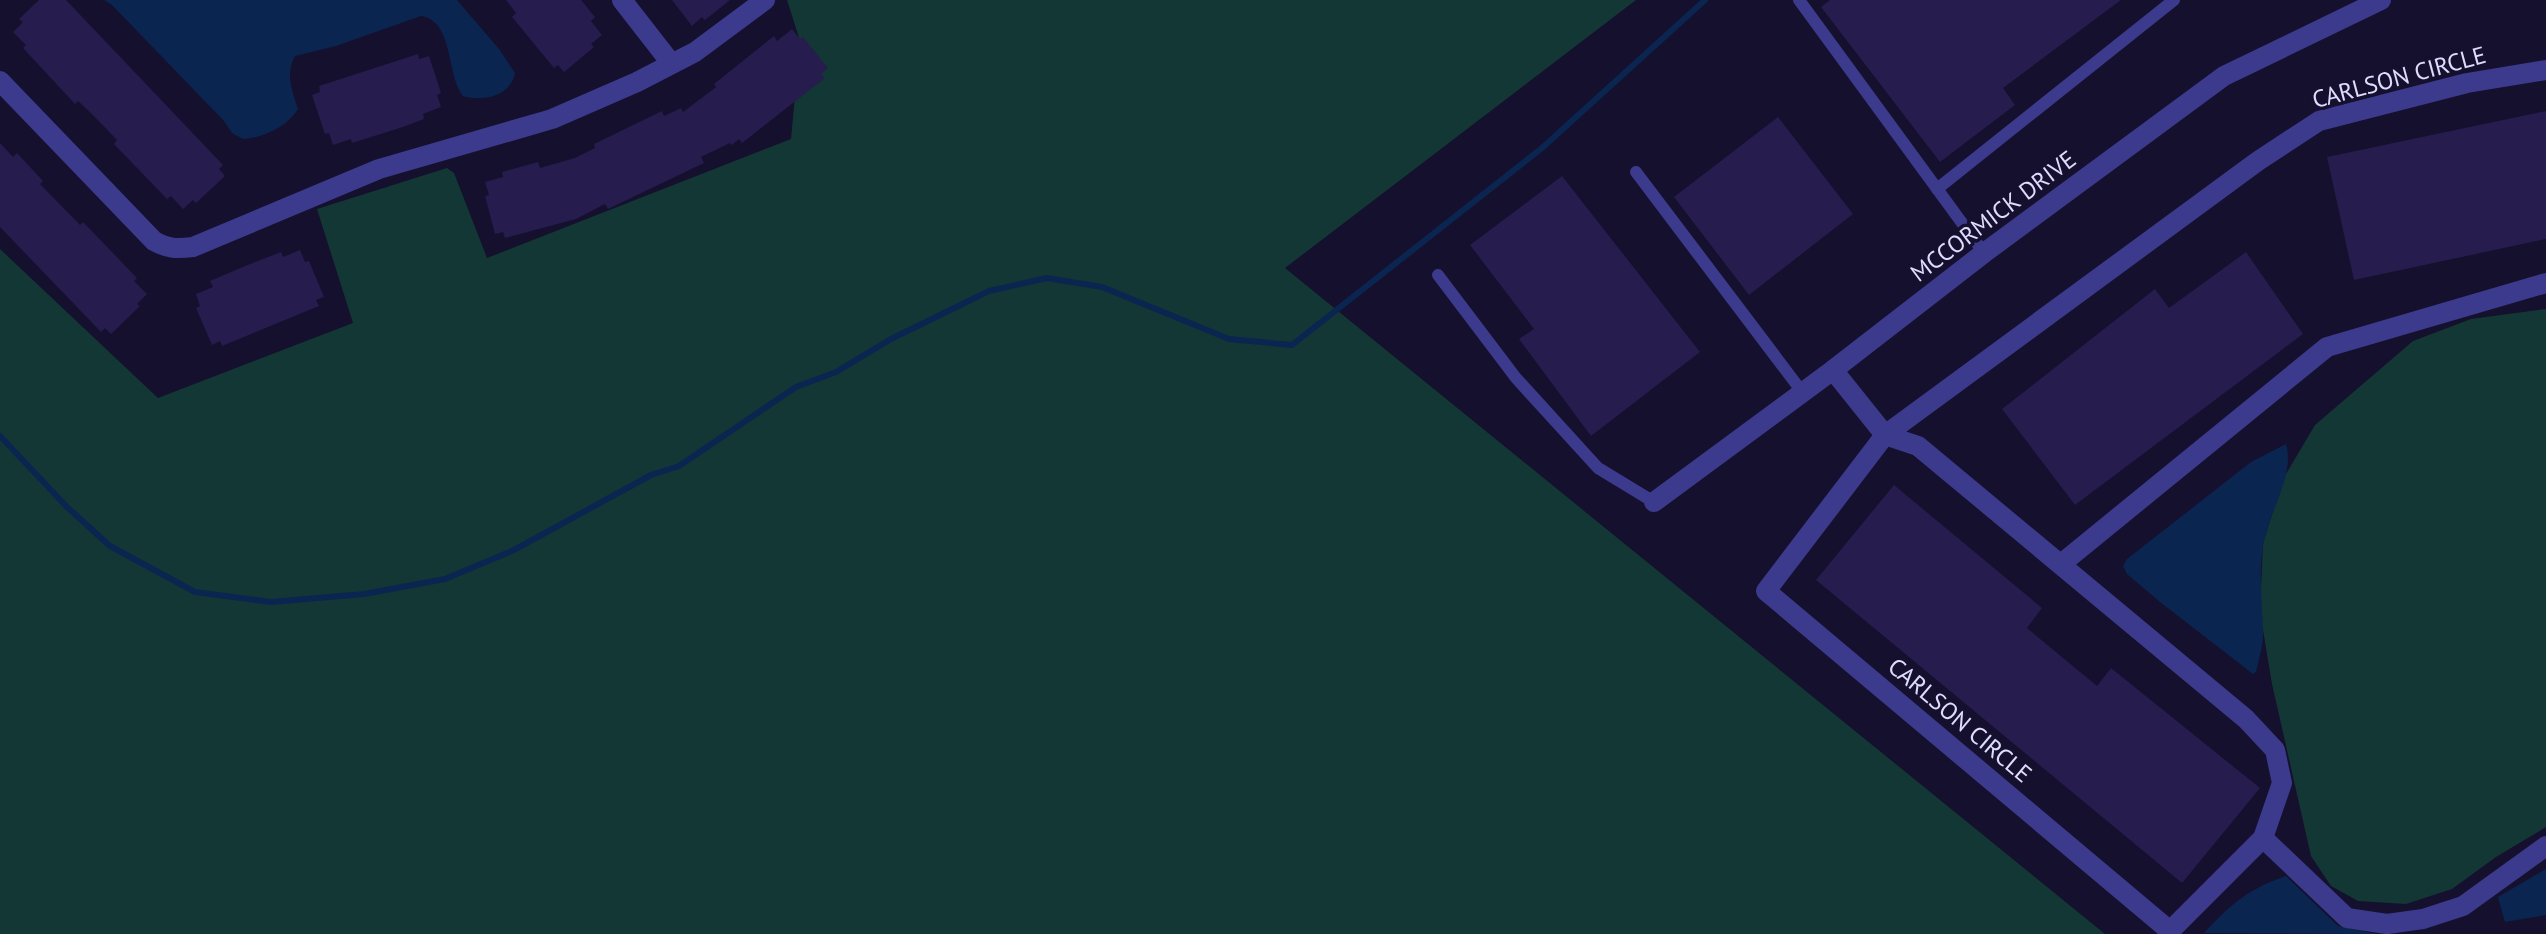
<svg xmlns="http://www.w3.org/2000/svg" width="2546" height="934" viewBox="0 0 2546 934" font-family="'PT Sans',sans-serif">
  <style>
    .green { fill: #133735 }
    .water { fill: #0b2551 }
    .lines { fill: none; stroke-linecap: round; stroke-linejoin: round }
    .stream { stroke: #0b2551; stroke-width: 6 }
    .building { fill: #261c4e }
    .lane { stroke: #3c3a8d; stroke-width: 12 }
    .street { stroke: #3c3a8d; stroke-width: 20 }
    .labels { text-anchor: middle; dominant-baseline: central; stroke-width: 7; stroke-linejoin: round; paint-order: stroke }
    .street-label { font-size: 24px; fill: #e0dcff; stroke: #15102d }
  </style>
  <rect width="100%" height="100%" fill="#15102d"/>
  <g class="green">
    <polygon points="787,0 1636,0 1285,268 2105,934 0,934 0,249 158,398 353,323 317,209 447,168 454,173 487,258 791,139 800,41"/>
    <polygon points="2546,309 2546,827 2496,857 2452,889 2406,904 2358,901 2331,886 2311,856 2272,684 2260,612 2263,543 2283,479 2315,425 2413,341 2471,319"/>
  </g>
  <g class="water">
    <path d="M104,0H457L499,49L515,73C511,96 482,102 463,96C446,74 454,21 421,16L336,46L295,56C285,73 292,91 298,109C288,126 263,138 243,139L232,133L224,121L112,5Z"/>
    <path d="M2286,444C2295,474 2270,511 2264,541C2258,569 2262,600 2263,629C2264,643 2259,659 2256,672L2253,674L2160,602L2127,574L2123,566L2127,559L2251,462Z"/>
    <polygon points="2546,869 2546,915 2505,922 2498,897"/>
    <path d="M2286,876L2338,926L2377,934L2204,933C2231,904 2248,889 2286,876Z"/>
  </g>
  <g class="lines">
    <polyline class="stream" points="0,436 67,507 110,546 195,592 271,602 364,594 445,579 514,550 651,475 679,466 796,387 836,372 891,339 989,291 1047,278 1102,287 1229,339 1292,345 1542,148 1705,0"/>
  </g>
  <g class="building">
    <polygon points="39,0 66,0 223,165 219,169 225,176 196,203 193,200 183,209 171,196 167,199 114,144 117,140 92,114 78,101 75,104 23,48 26,45 13,32 23,22 19,19"/>
    <polygon points="506,0 581,0 595,17 591,21 602,35 591,44 594,47 564,72 558,65 554,68 512,17 516,13"/>
    <polygon points="672,0 730,0 705,20 702,17 692,26"/>
    <polygon points="1830,0 2121,0 2003,88 2015,105 1940,162 1821,7"/>
    <polygon points="792,29 800,39 803,37 828,68 821,74 825,78 742,143 739,139 732,145 730,143 701,157 704,163 608,209 605,204 576,219 505,238 503,232 495,234 485,196 489,195 485,182 503,177 502,172 538,162 540,168 575,158 595,148 594,144 662,111 664,116 681,108 683,112 716,87 714,84 774,36 777,41"/>
    <polygon points="418,54 419,59 429,56 441,93 437,95 441,107 423,114 424,119 403,127 352,143 351,139 333,145 329,133 325,134 312,95 320,92 319,86"/>
    <polygon points="2546,111 2546,239 2354,280 2327,157"/>
    <polygon points="1778,117 1853,214 1749,295 1674,197"/>
    <polygon points="0,143 13,157 17,153 43,181 40,184 80,225 83,222 137,278 134,281 147,294 137,304 140,306 111,334 105,328 101,332 0,227"/>
    <polygon points="1562,176 1700,352 1591,436 1519,339 1534,329 1470,245"/>
    <polygon points="300,250 305,262 309,261 324,297 316,300 319,306 222,346 220,341 212,345 196,308 200,306 196,294 213,287 210,281 245,266 281,252 283,257"/>
    <polygon points="2246,252 2303,334 2075,505 2002,409 2155,289 2169,308"/>
    <polygon points="1894,485 2042,608 2027,628 2097,686 2111,668 2260,788 2182,883 1816,580"/>
  </g>
  <g class="lines">
    <g class="lane">
      <polyline points="1799,0 1984,253"/>
      <polyline points="1636,172 1803,393"/>
      <polyline points="1937,189 2174,0"/>
      <polyline points="1438,275 1516,378 1598,468 1654,502"/>
    </g>
    <g class="street">
      <polyline points="622,0 671,63"/>
      <path d="M0,81L154,241C168,249 177,249 193,247L379,169L552,119L637,82L695,52L765,0"/>
      <polyline points="1833,370 1885,435 1918,446 2246,719 2275,750 2282,783 2263,838 2170,931 1766,591 1885,435 2258,161 2319,121 2467,83 2546,70"/>
      <polyline points="1654,502 1833,370 1984,253 2224,76 2381,0"/>
      <polyline points="2061,564 2327,347 2546,283"/>
      <polyline points="2263,838 2347,918 2387,924 2423,919 2463,906 2546,846"/>
    </g>
  </g>
  <g class="labels">
    <g class="street-label">
      <text transform="translate(2399 77) rotate(-15)">CARLSON CIRCLE</text>
      <text transform="translate(1993 216) rotate(-37)">MCCORMICK DRIVE</text>
      <text transform="translate(1960 720) rotate(40)">CARLSON CIRCLE</text>
    </g>
  </g>
</svg>
